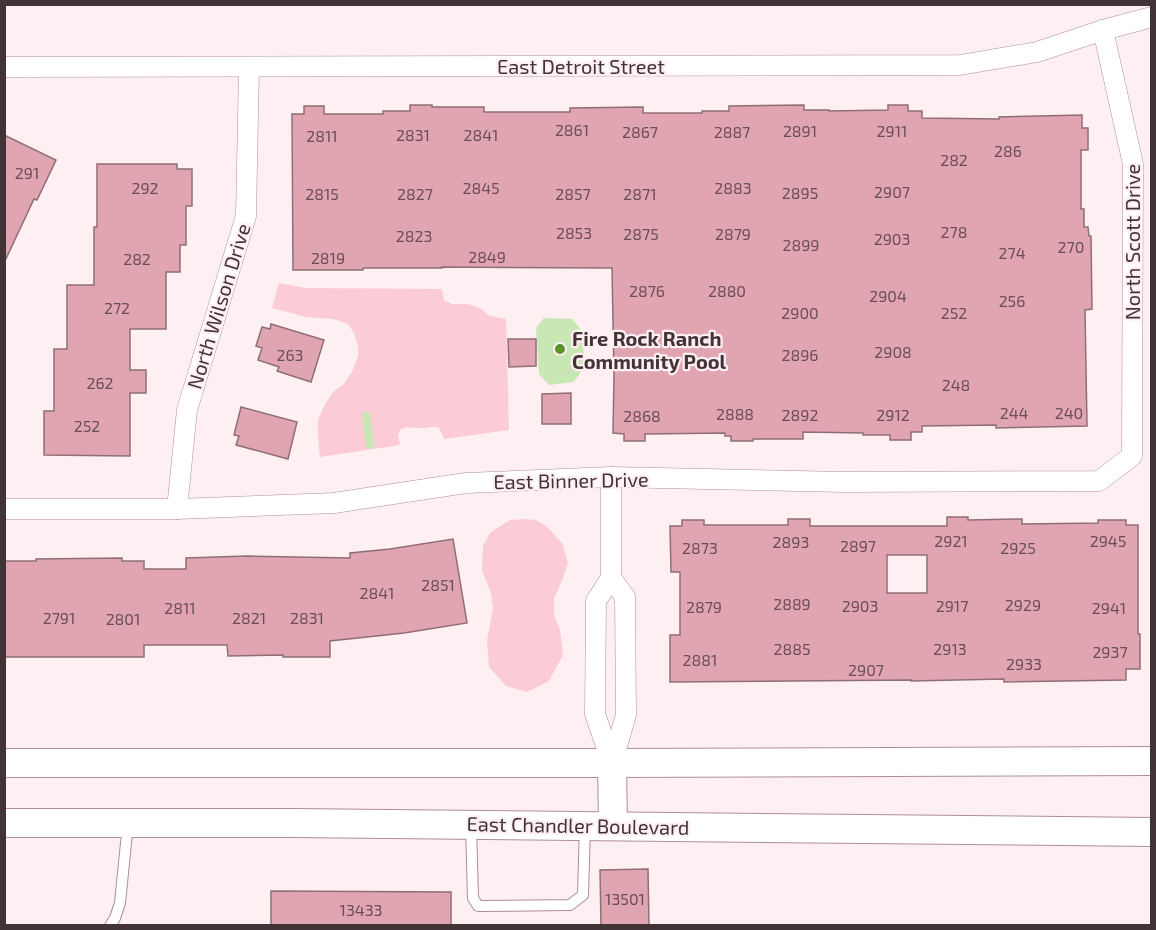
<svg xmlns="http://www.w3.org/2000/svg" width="1156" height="930" viewBox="0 0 1156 930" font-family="'Exo 2',sans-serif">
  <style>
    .green { fill: #fcccd6 }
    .water { fill: #c9e7b5 }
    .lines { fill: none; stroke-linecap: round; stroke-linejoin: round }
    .stream { stroke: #c9e7b5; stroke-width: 8 }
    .building { fill: #e1a4b1; stroke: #8f6f76; stroke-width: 1.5; fill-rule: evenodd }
    .service-casing { stroke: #b18e95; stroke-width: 12 }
    .minor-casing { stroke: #b18e95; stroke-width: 21 }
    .secondary-casing { stroke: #b18e95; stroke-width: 30 }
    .service { stroke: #fff; stroke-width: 10 }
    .minor { stroke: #fff; stroke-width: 20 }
    .secondary { stroke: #fff; stroke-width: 28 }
    .poi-dot { fill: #5d912a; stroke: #feeff2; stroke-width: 2 }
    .labels { text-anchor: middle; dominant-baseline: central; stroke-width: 4.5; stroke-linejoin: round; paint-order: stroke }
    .number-label { font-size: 16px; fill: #6a4f55 }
    .street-label { font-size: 20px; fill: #423336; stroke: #feeff2 }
    .poi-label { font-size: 20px; font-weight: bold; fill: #423336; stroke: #feeff2; text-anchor: start }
  </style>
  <rect width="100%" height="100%" fill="#feeff2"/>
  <g class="green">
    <path d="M279,283L305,288L442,289L444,300L452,304H468L481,309L490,316L506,319L509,430L444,439L439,428C432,425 429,428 422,428C414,429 409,425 401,429L398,435L400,445L320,457L318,438V420L325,404L334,391L343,385L353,370L358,356V347L354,333L348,324L333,319L306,317L272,308Z"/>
    <polygon points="523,519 536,520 546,526 562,543 568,563 562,581 554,598 554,615 560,630 563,655 549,681 527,692 506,686 489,667 487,641 493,608 491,593 482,571 483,546 490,533 510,520"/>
  </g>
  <polygon class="water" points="544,318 572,319 583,332 584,367 574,382 549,385 539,374 536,328"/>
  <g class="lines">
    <polyline class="stream" points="366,416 370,445"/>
  </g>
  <g class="building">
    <polygon points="410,105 432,105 432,107 484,107 484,112 570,112 570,108 643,107 643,113 702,113 702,111 729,111 729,106 804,105 804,110 829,110 829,111 888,110 888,105 908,105 908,111 922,111 922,118 999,119 999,117 1082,115 1082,128 1088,128 1088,150 1081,150 1081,209 1084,209 1084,227 1088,227 1089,236 1091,236 1092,309 1085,310 1087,426 996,428 996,425 922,426 922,432 911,432 911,440 890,440 890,435 863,435 863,433 803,432 803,439 753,439 753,441 731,441 731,436 725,436 725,433 645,434 645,441 624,441 624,434 613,433 614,376 612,268 442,267 442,268 363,268 363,270 293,270 292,114 304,114 304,106 324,106 324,114 383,114 383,111 410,111"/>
    <polygon points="4,135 56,160 37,200 34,199 4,263"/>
    <polygon points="97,164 177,164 177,169 192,169 192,206 186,206 186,245 180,245 180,272 166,272 166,329 130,329 130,370 146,370 146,393 130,393 130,456 44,455 44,411 54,411 54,349 67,349 67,285 94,285 94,227 97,227"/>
    <polygon points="271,324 324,340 311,382 277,371 279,367 258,360 262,348 256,346 262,327 270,329"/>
    <polygon points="508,339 536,339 536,366 509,367"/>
    <polygon points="571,393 571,424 542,424 542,394"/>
    <polygon points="241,407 297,422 288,459 236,445 239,436 234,435"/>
    <path d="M947,517H968V520L1022,519V524L1098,523V520H1126V525H1138V634H1140V669H1126V680L1004,682V679L911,681V680L670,682V635H680V572H671L670,526H682V520H704V525H788V519H810V526H947ZM887,555H927V593H887Z"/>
    <polygon points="453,539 467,623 404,633 330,641 330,657 283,657 283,655 228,656 227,645 144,645 144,657 4,657 4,561 36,561 36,559 122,558 122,561 144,561 144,569 186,569 186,558 247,556 350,558 350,553 390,549"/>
    <polygon points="648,869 649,926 601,926 600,870"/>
    <polygon points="271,891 451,892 451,926 271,926"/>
  </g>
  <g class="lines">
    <defs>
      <g id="service">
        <polyline points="471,825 473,898 478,906 570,905 583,895 585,826"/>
        <polyline points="110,926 115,918 120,903 128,823"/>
      </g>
      <g id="minor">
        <polyline points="4,67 960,65 1037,52 1103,30 1152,17"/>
        <polyline points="611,477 611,578 596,601 595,714 612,763"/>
        <polyline points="4,509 177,509 334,503 466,483 611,477 845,482 1099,481 1132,456 1133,164 1103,30"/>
        <polyline points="177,509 187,410 246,216 249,67"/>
        <polyline points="611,578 625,597 626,715 612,763"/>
      </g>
      <g id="secondary">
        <polyline points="4,763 612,763 1152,761"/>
        <polyline points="612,763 613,826"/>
        <polyline points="4,823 291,823 1152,832"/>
      </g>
    </defs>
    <use href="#service" class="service-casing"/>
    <use href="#minor" class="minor-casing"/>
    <use href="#secondary" class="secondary-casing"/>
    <use href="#service" class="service"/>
    <use href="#minor" class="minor"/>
    <use href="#secondary" class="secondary"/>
  </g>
  <circle class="poi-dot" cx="560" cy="349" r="6"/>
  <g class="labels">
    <g class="number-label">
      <text x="572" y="129">2861</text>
      <text x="800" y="130">2891</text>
      <text x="892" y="130">2911</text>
      <text x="640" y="131">2867</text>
      <text x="732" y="131">2887</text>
      <text x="413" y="134">2831</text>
      <text x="481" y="134">2841</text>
      <text x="322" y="135">2811</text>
      <text x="1008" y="150">286</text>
      <text x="954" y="159">282</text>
      <text x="27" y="172">291</text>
      <text x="145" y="187">292</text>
      <text x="481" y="187">2845</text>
      <text x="733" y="187">2883</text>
      <text x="892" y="191">2907</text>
      <text x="800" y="192">2895</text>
      <text x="322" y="193">2815</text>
      <text x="415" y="193">2827</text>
      <text x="573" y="193">2857</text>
      <text x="640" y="193">2871</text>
      <text x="954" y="231">278</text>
      <text x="574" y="232">2853</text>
      <text x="641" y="233">2875</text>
      <text x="733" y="233">2879</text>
      <text x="414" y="235">2823</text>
      <text x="892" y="238">2903</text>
      <text x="801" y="244">2899</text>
      <text x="1071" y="246">270</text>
      <text x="1012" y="252">274</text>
      <text x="487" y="256">2849</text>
      <text x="328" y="257">2819</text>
      <text x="137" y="258">282</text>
      <text x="647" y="290">2876</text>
      <text x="727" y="290">2880</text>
      <text x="888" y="295">2904</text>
      <text x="1012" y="300">256</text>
      <text x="117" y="307">272</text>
      <text x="800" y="312">2900</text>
      <text x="954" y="312">252</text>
      <text x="893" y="351">2908</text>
      <text x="290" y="354">263</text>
      <text x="800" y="354">2896</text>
      <text x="100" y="382">262</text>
      <text x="956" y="384">248</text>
      <text x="1014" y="412">244</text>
      <text x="1069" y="412">240</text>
      <text x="735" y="413">2888</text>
      <text x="800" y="414">2892</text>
      <text x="893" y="414">2912</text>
      <text x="642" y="415">2868</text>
      <text x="87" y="425">252</text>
      <text x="951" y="540">2921</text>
      <text x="1108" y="540">2945</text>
      <text x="791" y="541">2893</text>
      <text x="858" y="545">2897</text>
      <text x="700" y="547">2873</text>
      <text x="1018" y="547">2925</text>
      <text x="438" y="584">2851</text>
      <text x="377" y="592">2841</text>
      <text x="792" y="603">2889</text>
      <text x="1023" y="604">2929</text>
      <text x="860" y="605">2903</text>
      <text x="952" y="605">2917</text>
      <text x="704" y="606">2879</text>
      <text x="180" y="607">2811</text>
      <text x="1109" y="607">2941</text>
      <text x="59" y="617">2791</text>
      <text x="249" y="617">2821</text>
      <text x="307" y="617">2831</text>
      <text x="123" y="618">2801</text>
      <text x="792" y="648">2885</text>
      <text x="950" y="648">2913</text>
      <text x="1110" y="651">2937</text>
      <text x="700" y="659">2881</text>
      <text x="1024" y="663">2933</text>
      <text x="866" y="669">2907</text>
      <text x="625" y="898">13501</text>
      <text x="361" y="909">13433</text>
    </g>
    <g class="street-label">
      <text x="581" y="66">East Detroit Street</text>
      <text transform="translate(1132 242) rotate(-90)">North Scott Drive</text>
      <text transform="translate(218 306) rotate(-73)">North Wilson Drive</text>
      <text transform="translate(571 480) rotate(-1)">East Binner Drive</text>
      <text transform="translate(578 825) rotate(1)">East Chandler Boulevard</text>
    </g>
    <g class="poi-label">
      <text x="572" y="338">Fire Rock Ranch<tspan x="572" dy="23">Community Pool</tspan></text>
    </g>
  </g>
  <rect width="1156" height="930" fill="none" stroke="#423336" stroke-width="12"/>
</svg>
